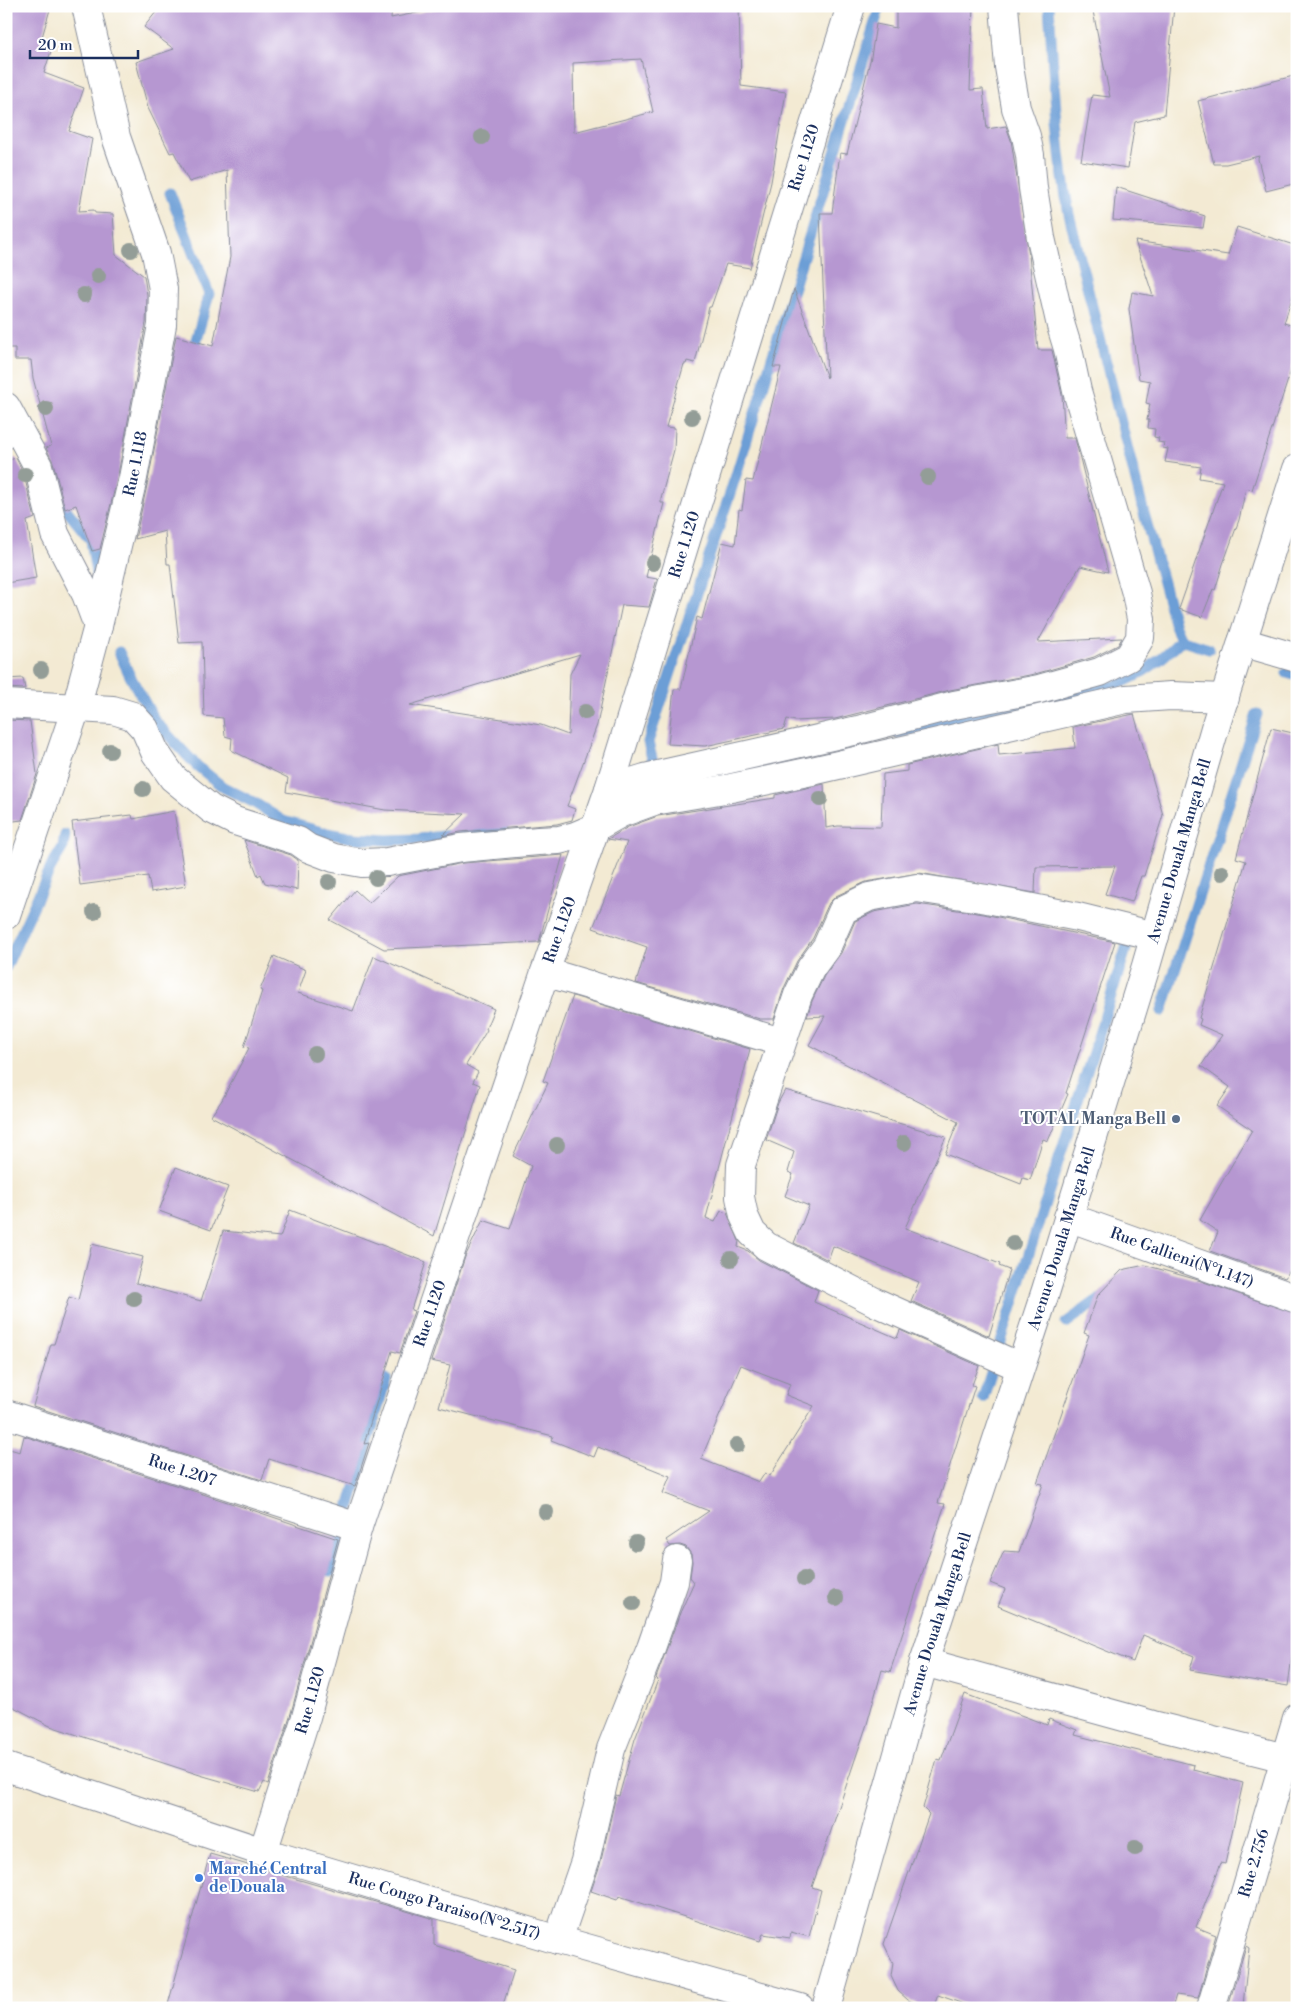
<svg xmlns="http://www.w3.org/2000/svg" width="1303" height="2014" viewBox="0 0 1303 2014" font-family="'Libre Bodoni',serif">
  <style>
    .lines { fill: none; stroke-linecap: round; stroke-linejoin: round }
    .stream { stroke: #6c9ed6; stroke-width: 11 }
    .building { fill: #b697d1; fill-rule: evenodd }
    .street-casing { stroke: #878c98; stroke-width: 30 }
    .secondary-casing { stroke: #878c98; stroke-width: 30 }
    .street { stroke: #fff; stroke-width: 28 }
    .secondary { stroke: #fff; stroke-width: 28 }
    .tree { fill: #939d97 }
    .service-dot { fill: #5c6f8a; stroke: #fff; stroke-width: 2 }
    .shop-dot { fill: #3f7fe0; stroke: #fff; stroke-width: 2 }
    .labels { text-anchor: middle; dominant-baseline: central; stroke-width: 4; stroke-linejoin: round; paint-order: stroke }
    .street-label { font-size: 16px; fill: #1b2f5e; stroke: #fff }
    .service-label { font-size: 16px; font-weight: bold; fill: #4e5e75; stroke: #fff; text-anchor: end }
    .shop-label { font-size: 16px; font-weight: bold; fill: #366cbe; stroke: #fff; text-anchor: start }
  </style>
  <rect width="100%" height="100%" fill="#fff"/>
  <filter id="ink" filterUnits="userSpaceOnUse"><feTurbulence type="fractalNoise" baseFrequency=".02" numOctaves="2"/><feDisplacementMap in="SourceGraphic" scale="10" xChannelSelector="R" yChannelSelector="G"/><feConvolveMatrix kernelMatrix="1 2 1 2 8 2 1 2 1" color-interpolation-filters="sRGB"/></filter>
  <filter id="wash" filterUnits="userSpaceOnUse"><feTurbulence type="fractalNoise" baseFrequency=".0096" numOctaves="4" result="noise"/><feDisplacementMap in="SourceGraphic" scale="20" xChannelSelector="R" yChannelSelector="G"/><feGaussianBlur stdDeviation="1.12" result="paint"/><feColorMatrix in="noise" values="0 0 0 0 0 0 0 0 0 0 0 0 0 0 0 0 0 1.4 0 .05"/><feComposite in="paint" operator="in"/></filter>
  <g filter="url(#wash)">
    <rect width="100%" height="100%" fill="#f3ead3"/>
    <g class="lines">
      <g class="stream">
        <path d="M1049,6C1054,76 1056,145 1069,214L1142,506L1175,626L1181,640L1209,649"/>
        <polyline points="170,193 209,294 194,347"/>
        <polyline points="55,492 56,497 91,540 98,587"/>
        <polyline points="119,652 130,676 155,721 196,765 223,787 253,802 283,821 322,832 353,838 388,840 419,839 484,831 503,826"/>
        <polyline points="1287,673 1297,676"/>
        <path d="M897,733L1114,686C1143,674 1159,662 1181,640"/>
        <polyline points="656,775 648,742 737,472 880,6"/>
        <polyline points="6,967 52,865 63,847 65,835"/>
        <polyline points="1162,1011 1257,714"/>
        <polyline points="1066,1323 1095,1302 1109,1295"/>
        <polyline points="983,1398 1132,930"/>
        <polyline points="331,1571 386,1379"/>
      </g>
    </g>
    <g id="blocks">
      <g class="building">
        <polygon points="6,6 51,6 40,44 52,48 44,73 84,88 69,131 92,139 79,211 94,210 95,213 113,214 116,255 144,276 147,295 146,323 118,475 100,549 92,551 76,505 65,509 53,462 46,448 51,446 33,378 31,360 15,360 15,348 6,348"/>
        <path d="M161,6H392L391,18L451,6H739L741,86L786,92L771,182L750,268L726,264L711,307H709L695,363L687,361L686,364H684L666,427L675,428L674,450L661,498V503H664L646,577L657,579L649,607L622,605L597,725L567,806L575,809L572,820L557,824L460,832L442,836L465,814L385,810L286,792L288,778L231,750L232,738L225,736L223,718L204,716L202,642L179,643L170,564H167L165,531L135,539L148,481L176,336L213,346L230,257L227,170L189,182L174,152L170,153L148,108L136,62L174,49L144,27ZM641,59L653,112L574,132L573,63ZM580,654L570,674L568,735L541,725L410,705Z"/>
        <polygon points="896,6 973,6 970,90 983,89 987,129 1006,126 1011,140 1029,255 1038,350 1052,350 1062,395 1065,438 1075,438 1108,572 1080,566 1038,642 1122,638 1118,645 1094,657 1035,674 950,690 835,719 795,721 787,719 784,729 705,746 668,744 674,689 681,689 697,617 702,619 722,542 735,545 739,509 742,510 746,480 753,481 781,367 773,367 794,289 827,378 820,213 832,213 840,153 847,154 871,57 876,24 896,28"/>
        <polygon points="1092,6 1174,6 1164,115 1135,122 1128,168 1081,161 1092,95 1110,97"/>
        <polygon points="1297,75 1297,183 1266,191 1258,159 1259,156 1226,164 1214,164 1198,101"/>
        <polygon points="1116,187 1205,216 1203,228 1113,220"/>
        <polygon points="1237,227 1297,246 1297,283 1284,323 1297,327 1297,352 1252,490 1246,488 1239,520 1223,564 1215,590 1213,589 1202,617 1179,609 1223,482 1199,478 1201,467 1165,462 1168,449 1163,448 1164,443 1158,442 1159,438 1154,437 1155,429 1148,428 1149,420 1147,420 1150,404 1146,403 1150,381 1139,379 1129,309 1132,292 1153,296 1135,241 1228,255"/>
        <polygon points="16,458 23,472 35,518 27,521 36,578 6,583 6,461"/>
        <polygon points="23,678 25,689 6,688 6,679"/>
        <polygon points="1134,714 1163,815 1144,876 1141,876 1132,902 1105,894 1115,866 1036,867 1035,893 919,873 866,882 836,896 829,903 813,938 797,961 784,988 774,1019 760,1019 636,983 647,947 593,928 627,842 608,839 628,827 658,816 775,798 775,795 824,784 826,828 838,826 881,827 883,774 907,771 907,765 998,744 999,755 1075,748 1073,727"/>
        <polygon points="6,720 30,721 37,774 22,820 6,822"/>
        <polygon points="1271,728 1297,734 1297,1259 1285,1278 1210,1251 1218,1232 1200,1220 1252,1130 1217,1106 1230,1087 1201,1066 1222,1035 1199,1025 1201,1019 1199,1018 1246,861 1236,858"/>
        <polygon points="174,811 186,886 151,892 148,876 80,885 72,822 132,815 133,819"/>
        <polygon points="244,840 291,855 298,860 297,890 265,883 261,874 258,876"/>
        <polygon points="563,855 539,942 384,949 330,920 355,890 369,903 398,876 463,863"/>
        <polygon points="917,904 984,914 1115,942 1066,1093 1068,1094 1048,1141 1043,1139 1030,1180 1023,1178 1021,1184 945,1154 958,1122 809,1045 825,1016 807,1017 812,1001 824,976 841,953 855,921 874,912"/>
        <polygon points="274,956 306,970 298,993 353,1011 374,956 494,1009 486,1028 487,1030 466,1065 478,1072 473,1082 480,1085 434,1236 211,1116 222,1100 249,1048 244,1047 262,991 260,990"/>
        <path d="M573,996L750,1049L706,1218L715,1222L721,1211L727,1213L739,1241L738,1247L748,1251L759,1260L818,1290L814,1302L897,1338L900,1330L979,1366L972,1385L975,1386L938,1503L945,1504L890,1672L882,1670L867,1724L812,1887L821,1890L809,1937L791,1932L790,1938L763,1934L760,1941L619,1896L617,1900L591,1891L600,1865L616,1795L619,1796L635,1739L658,1680L656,1678L680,1613L694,1582L690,1577L692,1562L691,1554L686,1547L680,1545L670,1546L666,1540L709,1511L663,1493L670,1476L598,1447L594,1457L551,1440L553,1436L439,1407L450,1365L431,1361L465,1257L483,1220L510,1229L531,1166L513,1156L548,1083L543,1081ZM741,1365L790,1384L786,1395L814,1406L770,1476L765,1473L759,1482L701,1459Z"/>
        <polygon points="785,1090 946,1137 905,1228 1000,1264 999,1266 1009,1270 989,1336 911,1301 919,1282 833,1246 828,1260 794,1243 809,1206 785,1196 793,1174 788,1172 794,1152 766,1140 778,1103"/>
        <polygon points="176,1167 228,1187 211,1230 159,1211"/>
        <polygon points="290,1210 426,1262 411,1310 414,1311 400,1353 392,1351 364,1444 369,1443 355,1486 269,1459 262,1480 33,1406 51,1344 54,1344 69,1297 78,1300 92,1244 143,1257 136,1283 201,1301 223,1231 280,1237"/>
        <polygon points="1145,1265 1198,1280 1297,1314 1297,1650 1293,1649 1288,1686 1190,1670 1194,1656 1143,1635 1133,1662 998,1606 1005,1589 990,1583 1004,1551 1019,1552 1043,1484 1037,1483 1089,1335 1084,1333 1098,1295 1122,1270"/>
        <polygon points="24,1436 252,1510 338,1539 291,1713 268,1784 264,1782 259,1792 200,1775 50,1726 6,1703 6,1448 20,1452"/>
        <polygon points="965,1694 1047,1725 1049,1719 1077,1730 1075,1735 1194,1765 1193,1770 1243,1783 1225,1864 1221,1863 1196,1927 1216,1935 1198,1998 1176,1995 1172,2008 975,2008 938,1995 933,2008 927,2008 908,2000 898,1991 891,1976 893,1963 884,1944 929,1814 923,1808 937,1759 941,1760"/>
        <polygon points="210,1854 434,1919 434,1945 514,1970 502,2008 167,2008"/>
        <polygon points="1246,1946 1249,1948 1243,2005 1229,2003"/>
      </g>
    </g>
  </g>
  <g filter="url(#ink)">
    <use href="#blocks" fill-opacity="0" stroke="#878c98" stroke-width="1"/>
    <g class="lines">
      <defs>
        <g id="street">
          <polyline points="6,407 38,466 55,534 86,594 98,626"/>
          <polyline points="1242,642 1297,658"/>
          <polyline points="6,704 113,710 133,716 145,729 155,752 173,778 211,809 235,821 298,841 308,848 334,858 362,863 387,862 461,848 538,841 559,840 575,836 596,827 621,813 654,801 731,788 812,771 1126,699 1171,696 1225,698"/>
          <polyline points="609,789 645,778 858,730 954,705 1039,689 1100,672 1129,657 1140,638 1141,619 1136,593 1077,391 1068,349 1061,326 1041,238 1033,188 1030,155 1026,136 1016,108 1009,67 1004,6"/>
          <path id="s1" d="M6,915L76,708L98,626L133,478L162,325L163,289L156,253L116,137L86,6"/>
          <polyline points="545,972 781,1042"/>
          <polyline points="1020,1367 877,1303 766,1246 752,1233 744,1216 740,1197 741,1165 798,995 811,968 827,946 843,910 869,897 917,888 987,899 1078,917 1155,936"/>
          <path id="s2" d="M6,1414L358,1527"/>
          <polyline points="924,1662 1153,1725 1297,1761"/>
          <path id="s3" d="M6,1767L263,1852L558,1940L800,2008"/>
          <path id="s4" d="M263,1852L306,1717L358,1527L545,972L609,789L851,6"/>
          <polyline points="558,1940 585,1861 611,1749 651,1648 674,1582 677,1560"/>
          <path id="s5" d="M1211,2008L1297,1718"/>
        </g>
        <g id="secondary">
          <path id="s6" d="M1068,1217L1297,1299"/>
          <path id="s7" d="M826,2008L924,1662L1046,1290L1146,966L1217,721L1297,469"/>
        </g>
      </defs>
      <use href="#street" class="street-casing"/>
      <use href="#secondary" class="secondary-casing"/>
      <use href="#street" class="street"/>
      <use href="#secondary" class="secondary"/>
    </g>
    <g class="tree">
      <circle cx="482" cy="137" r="8"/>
      <circle cx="131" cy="250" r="8"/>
      <circle cx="98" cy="276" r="8"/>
      <circle cx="84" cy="295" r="8"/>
      <circle cx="46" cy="409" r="8"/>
      <circle cx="692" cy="417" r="8"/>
      <circle cx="25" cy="475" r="8"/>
      <circle cx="928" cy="477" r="8"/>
      <circle cx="653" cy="563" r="8"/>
      <circle cx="41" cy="670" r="8"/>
      <circle cx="585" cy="712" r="8"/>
      <circle cx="110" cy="751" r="8"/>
      <circle cx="143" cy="789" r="8"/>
      <circle cx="820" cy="799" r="8"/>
      <circle cx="1222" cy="873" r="8"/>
      <circle cx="376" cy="878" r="8"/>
      <circle cx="329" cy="882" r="8"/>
      <circle cx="94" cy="912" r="8"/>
      <circle cx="315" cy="1054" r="8"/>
      <circle cx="904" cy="1143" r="8"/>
      <circle cx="557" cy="1145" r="8"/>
      <circle cx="1013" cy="1243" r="8"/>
      <circle cx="731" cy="1259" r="8"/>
      <circle cx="134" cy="1299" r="8"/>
      <circle cx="737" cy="1445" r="8"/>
      <circle cx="546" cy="1512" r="8"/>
      <circle cx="636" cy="1543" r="8"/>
      <circle cx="804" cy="1579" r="8"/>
      <circle cx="836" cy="1598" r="8"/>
      <circle cx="633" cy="1603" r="8"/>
      <circle cx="1135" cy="1848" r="8"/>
    </g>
  </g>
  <circle class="service-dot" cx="1176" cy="1119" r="5"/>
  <circle class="shop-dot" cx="199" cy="1878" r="5"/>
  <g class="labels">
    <g class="street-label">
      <text stroke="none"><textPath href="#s4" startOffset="1779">Rue 1.120</textPath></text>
      <text stroke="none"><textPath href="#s1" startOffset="470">Rue 1.118</textPath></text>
      <text stroke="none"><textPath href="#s4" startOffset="1374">Rue 1.120</textPath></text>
      <text stroke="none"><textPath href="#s7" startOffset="1210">Avenue Douala Manga Bell</textPath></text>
      <text stroke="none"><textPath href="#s4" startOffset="969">Rue 1.120</textPath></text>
      <text stroke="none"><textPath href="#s7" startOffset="805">Avenue Douala Manga Bell</textPath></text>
      <text stroke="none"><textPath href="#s6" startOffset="121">Rue Gallieni(N°1.147)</textPath></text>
      <text stroke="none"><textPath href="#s4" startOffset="564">Rue 1.120</textPath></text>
      <text stroke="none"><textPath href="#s2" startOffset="185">Rue 1.207</textPath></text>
      <text stroke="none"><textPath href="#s7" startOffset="400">Avenue Douala Manga Bell</textPath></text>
      <text stroke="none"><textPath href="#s4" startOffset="159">Rue 1.120</textPath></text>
      <text stroke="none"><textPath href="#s5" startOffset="151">Rue 2.756</textPath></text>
      <text stroke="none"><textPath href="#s3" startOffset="460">Rue Congo Paraiso(N°2.517)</textPath></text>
    </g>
    <g class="service-label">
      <text x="1166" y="1119">TOTAL Manga Bell</text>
    </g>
    <g class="shop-label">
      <text x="209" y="1869">Marché Central<tspan x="209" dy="18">de Douala</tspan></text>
    </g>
  </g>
  <rect width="1303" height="2014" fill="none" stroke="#fff" stroke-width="25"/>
  <path d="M30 50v8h108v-8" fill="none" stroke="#1b2f5e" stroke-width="2.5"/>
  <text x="38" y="50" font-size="15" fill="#1b2f5e" stroke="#ffffff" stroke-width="4" paint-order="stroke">20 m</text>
</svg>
